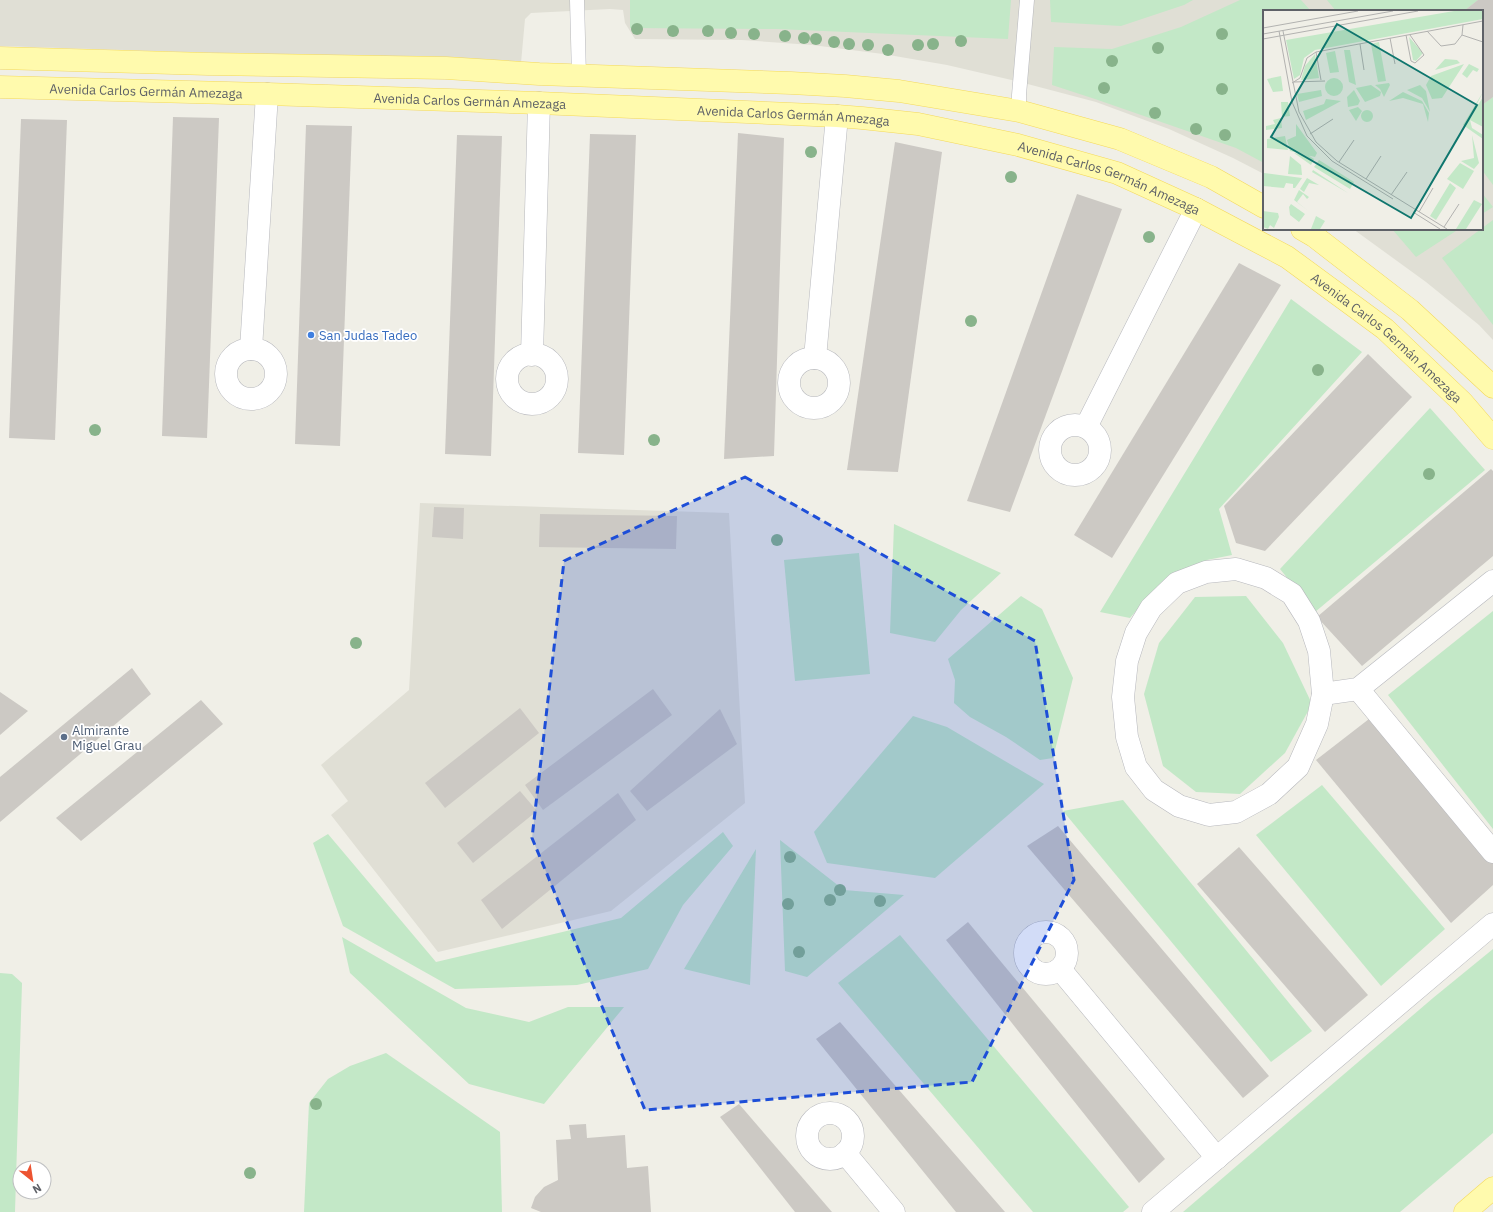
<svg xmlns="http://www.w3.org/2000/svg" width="1493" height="1212" viewBox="0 0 1493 1212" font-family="'IBM Plex Sans',sans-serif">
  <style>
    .education { fill: #e0dfd5 }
    .green { fill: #c3e8c7 }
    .building { fill: #ccc9c4 }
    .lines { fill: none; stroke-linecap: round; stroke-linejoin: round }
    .service-casing { stroke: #b7b8bd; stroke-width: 15 }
    .minor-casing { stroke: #b7b8bd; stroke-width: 23 }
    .primary-casing { stroke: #f4d95c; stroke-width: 23 }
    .service { stroke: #fff; stroke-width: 14 }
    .minor { stroke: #fff; stroke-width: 22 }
    .primary { stroke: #fffaad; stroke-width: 22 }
    .tree { fill: #88b38b }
    .marked { fill: #1d4ed8; fill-opacity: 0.2; stroke: #1d4ed8; stroke-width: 3; stroke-dasharray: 8 5; stroke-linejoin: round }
    .shop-dot { fill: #3f7fe0; stroke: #fff; stroke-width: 1.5 }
    .service-dot { fill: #5c6f8a; stroke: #fff; stroke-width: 1.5 }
    .labels { text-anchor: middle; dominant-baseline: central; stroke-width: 3.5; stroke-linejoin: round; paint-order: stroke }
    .street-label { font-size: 13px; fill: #5e6167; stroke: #fff }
    .shop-label { font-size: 13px; fill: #366cbe; stroke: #fff; text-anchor: start }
    .service-label { font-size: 13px; fill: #4e5e75; stroke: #fff; text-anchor: start }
    .inset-road { fill: none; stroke: #b2b2b0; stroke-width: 1 }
    .view { fill: #0f766e; fill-opacity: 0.15; stroke: #0f766e; stroke-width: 2 }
    .inset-edge { fill: none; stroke: #5e6167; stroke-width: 2 }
  </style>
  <rect width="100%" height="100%" fill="#f0efe7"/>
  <g class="education">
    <polygon points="0,0 1493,0 1493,340 1479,325 1426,282 1353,229 1482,229 1482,11 1264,11 1264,174 1233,158 1169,129 1096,102 1020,82 947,65 883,54 812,45 742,40 635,39 625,23 623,10 610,9 531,13 525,19 521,63 0,46"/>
    <polygon points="420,503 729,513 745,803 611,911 438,952 331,815 348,801 321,765 409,690"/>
  </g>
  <g class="green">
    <polygon points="630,0 1011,0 1008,39 777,29 630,28"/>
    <polygon points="1050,0 1193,0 1184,5 1121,26 1051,22"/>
    <polygon points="1240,0 1301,0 1311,11 1264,11 1264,163 1236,148 1095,99 1052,85 1054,47 1112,49 1181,27"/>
    <polygon points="1327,0 1478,0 1464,11 1336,11"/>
    <polygon points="1493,97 1493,185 1482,170 1482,105"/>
    <polygon points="1482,193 1493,207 1482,214"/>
    <polygon points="1493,220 1493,325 1442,258"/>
    <polygon points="1392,229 1459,229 1416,257"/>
    <polygon points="1291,299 1362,352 1219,509 1232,555 1207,560 1168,582 1148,597 1130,618 1100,612"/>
    <polygon points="1430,408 1485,470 1315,612 1280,569"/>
    <polygon points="894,524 1001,573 961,610 935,642 890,633"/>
    <polygon points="859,553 870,674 795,681 784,560"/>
    <polygon points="1021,596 1042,609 1073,678 1053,758 1040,760 1006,737 970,717 954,703 955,680 948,659"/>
    <polygon points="1246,596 1283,643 1312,704 1285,753 1240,794 1196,792 1163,766 1144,694 1159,643 1195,597"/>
    <polygon points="1493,611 1493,829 1388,695"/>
    <polygon points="913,716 947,727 1044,784 935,878 827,863 814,832"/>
    <polygon points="1322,785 1445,929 1381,986 1256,835"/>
    <polygon points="1123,800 1312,1031 1271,1062 1063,811"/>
    <polygon points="723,832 733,846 683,905 648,969 577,985 455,989 343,926 313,843 328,834 436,962 621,918"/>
    <polygon points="780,840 844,890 904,895 807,977 785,971"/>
    <polygon points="756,849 750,985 684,969"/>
    <polygon points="900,935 1129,1207 1123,1212 1033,1212 838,983"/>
    <polygon points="342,937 466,1008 529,1022 568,1007 624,1007 544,1104 469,1084 350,973"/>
    <polygon points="1493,949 1493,1133 1400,1212 1183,1212 1433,998"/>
    <polygon points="0,973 12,974 22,983 15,1212 0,1212"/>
    <polygon points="386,1053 500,1132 502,1212 304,1212 309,1103 328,1079 350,1066"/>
  </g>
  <g class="building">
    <polygon points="1478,0 1493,0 1493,97 1482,105 1482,11 1464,11"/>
    <polygon points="173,117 219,118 207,438 162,436"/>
    <polygon points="21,119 67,120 55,440 9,438"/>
    <polygon points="306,125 352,126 340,446 295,444"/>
    <polygon points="738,133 784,138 774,456 724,459"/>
    <polygon points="590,134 636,135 624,455 578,453"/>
    <polygon points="457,135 502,136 491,456 445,454"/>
    <polygon points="895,142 942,152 898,472 847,470"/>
    <polygon points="1077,194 1122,209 1010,512 967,501"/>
    <polygon points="1239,263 1281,285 1112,558 1074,535"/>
    <polygon points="1368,354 1412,397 1265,551 1236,543 1224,506"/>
    <polygon points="1491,469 1493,471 1493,556 1362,666 1317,617"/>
    <polygon points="434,507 464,508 463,539 432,537"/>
    <polygon points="540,514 677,516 676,549 539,547"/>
    <polygon points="132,668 151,694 0,822 0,777"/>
    <polygon points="653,689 672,715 543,810 525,785"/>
    <polygon points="0,692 28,711 0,735"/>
    <polygon points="201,700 223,724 81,841 56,818"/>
    <polygon points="520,708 539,733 445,808 425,783"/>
    <polygon points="720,709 737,744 647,811 630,791"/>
    <polygon points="1369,719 1493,862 1493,885 1451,923 1316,760"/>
    <polygon points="520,791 537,811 473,863 457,843"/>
    <polygon points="618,793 636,820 502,929 481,900"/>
    <polygon points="1058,826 1269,1076 1243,1098 1027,846"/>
    <polygon points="1239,847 1368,995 1325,1032 1197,884"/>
    <polygon points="968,922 1165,1159 1139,1183 946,940"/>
    <polygon points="840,1022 1005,1212 956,1212 816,1039"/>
    <polygon points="739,1104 832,1212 795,1212 720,1117"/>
    <polygon points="586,1124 587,1138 625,1135 627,1168 648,1166 651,1212 541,1212 531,1208 535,1197 544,1187 558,1180 556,1140 571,1139 569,1125"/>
  </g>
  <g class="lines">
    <defs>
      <g id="service">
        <polyline points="577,0 579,76"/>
        <polyline points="1019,111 1019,95 1027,0"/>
      </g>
      <g id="minor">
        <polyline points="251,349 267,94"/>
        <circle cx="251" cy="374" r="25"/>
        <circle cx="532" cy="379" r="25"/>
        <polyline points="532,355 539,103"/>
        <polyline points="815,358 837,116"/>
        <circle cx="814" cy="383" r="25"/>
        <circle cx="1075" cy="450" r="25"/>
        <polyline points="1086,427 1196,209"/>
        <polygon points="1236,569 1266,578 1292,594 1309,621 1319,651 1323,694 1317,724 1298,767 1269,794 1236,812 1209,815 1179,806 1154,790 1136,767 1127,737 1123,697 1127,661 1136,633 1151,608 1177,583 1206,572"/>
        <polyline points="1358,689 1493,852"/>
        <polyline points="1323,694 1358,689 1493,581"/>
        <circle cx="1046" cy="953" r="21"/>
        <polyline points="1060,969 1217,1158"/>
        <circle cx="830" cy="1136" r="23"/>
        <polyline points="845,1153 894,1212"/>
        <polyline points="1153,1212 1493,924"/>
      </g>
      <g id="primary">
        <polyline points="0,58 208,64 446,68 539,74 791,83 845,86 899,91 1019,111 1120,139 1211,177 1264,207"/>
        <path id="s1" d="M0,87L267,94L539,103L837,116L862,118L918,124L1018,145L1117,173L1196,209L1287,257L1385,329L1462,402L1493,438"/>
        <polyline points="1302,229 1314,236 1410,310 1493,387"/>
        <polyline points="1465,1212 1493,1188"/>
      </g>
    </defs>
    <use href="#service" class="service-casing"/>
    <use href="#minor" class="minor-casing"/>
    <use href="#primary" class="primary-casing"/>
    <use href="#service" class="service"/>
    <use href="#minor" class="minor"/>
    <use href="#primary" class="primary"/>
  </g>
  <g class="tree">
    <circle cx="637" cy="29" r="6"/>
    <circle cx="673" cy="31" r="6"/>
    <circle cx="708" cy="31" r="6"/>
    <circle cx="731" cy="33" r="6"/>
    <circle cx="754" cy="34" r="6"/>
    <circle cx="1222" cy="34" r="6"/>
    <circle cx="785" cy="36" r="6"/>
    <circle cx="804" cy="38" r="6"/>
    <circle cx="816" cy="39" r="6"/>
    <circle cx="961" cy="41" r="6"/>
    <circle cx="834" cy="42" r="6"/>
    <circle cx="849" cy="44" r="6"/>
    <circle cx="933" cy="44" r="6"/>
    <circle cx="868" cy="45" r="6"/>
    <circle cx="918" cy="45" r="6"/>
    <circle cx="1158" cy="48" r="6"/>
    <circle cx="888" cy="50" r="6"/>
    <circle cx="1112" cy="61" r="6"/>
    <circle cx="1104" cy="88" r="6"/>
    <circle cx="1222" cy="89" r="6"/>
    <circle cx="1155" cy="113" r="6"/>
    <circle cx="1196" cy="129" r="6"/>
    <circle cx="1225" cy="135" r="6"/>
    <circle cx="811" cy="152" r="6"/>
    <circle cx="1011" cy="177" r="6"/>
    <circle cx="1149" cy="237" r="6"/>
    <circle cx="971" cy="321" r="6"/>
    <circle cx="1318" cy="370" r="6"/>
    <circle cx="95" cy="430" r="6"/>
    <circle cx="654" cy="440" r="6"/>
    <circle cx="1429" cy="474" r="6"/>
    <circle cx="777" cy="540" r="6"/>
    <circle cx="356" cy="643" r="6"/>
    <circle cx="790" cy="857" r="6"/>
    <circle cx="840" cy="890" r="6"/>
    <circle cx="830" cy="900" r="6"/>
    <circle cx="880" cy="901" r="6"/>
    <circle cx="788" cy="904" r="6"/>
    <circle cx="799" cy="952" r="6"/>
    <circle cx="316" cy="1104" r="6"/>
    <circle cx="250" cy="1173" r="6"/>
  </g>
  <path class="marked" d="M745,477L1035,641L1074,880L972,1082L645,1110L532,838L564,561Z"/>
  <circle class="shop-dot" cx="311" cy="335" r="4"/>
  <circle class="service-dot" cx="64" cy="737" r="4"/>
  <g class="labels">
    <g class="street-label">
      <text stroke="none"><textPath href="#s1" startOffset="146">Avenida Carlos Germán Amezaga</textPath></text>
      <text stroke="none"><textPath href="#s1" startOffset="470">Avenida Carlos Germán Amezaga</textPath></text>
      <text stroke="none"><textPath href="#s1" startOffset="794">Avenida Carlos Germán Amezaga</textPath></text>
      <text stroke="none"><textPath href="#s1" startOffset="1118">Avenida Carlos Germán Amezaga</textPath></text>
      <text stroke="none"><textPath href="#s1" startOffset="1442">Avenida Carlos Germán Amezaga</textPath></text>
    </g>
    <g class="shop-label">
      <text x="319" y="335">San Judas Tadeo</text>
    </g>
    <g class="service-label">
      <text x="72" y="730">Almirante<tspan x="72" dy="15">Miguel Grau</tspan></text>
    </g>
  </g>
  <g transform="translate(1263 10)">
    <rect width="220" height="220" fill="#f0efe7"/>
    <path d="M191,1H220V9L52,40L41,48L37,65L31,69L23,30ZM146,27L160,43L153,51L150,50ZM116,32L123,71L115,72L108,34ZM81,40H87L93,75L86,72ZM72,41L76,62L67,63L63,43ZM52,44L56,68L38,70L42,56ZM182,49L194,50L197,53L172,60ZM201,54L179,88L169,89L163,75L168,66ZM206,54L216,59L214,62L210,60L204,68L199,64ZM18,66L20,81L10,82L4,69ZM62 77a9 9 0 1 1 18 0a9 9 0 1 1-18 0ZM126,73L127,75L121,87L117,79L112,75ZM108,75L118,82L117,86L102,92L93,78ZM157,75L163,81L167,102L159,88L144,80ZM58,80L59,86L36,92L34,84ZM91,80L97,91L95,95L85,97L84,87ZM140,82L159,91L166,103L165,112L160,94L140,88L126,91ZM220,82L207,108L220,87V117L207,110L209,118L220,125V129L200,115ZM63,89L78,91L43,110L40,101L61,94ZM18,92H25L27,106L19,107ZM95,97L99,101L93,111L86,100ZM98 106a6 6 0 1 1 12 0a6 6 0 1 1-12 0ZM18,108L19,118L3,120V116L12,114L10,110ZM33,114L54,143L52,147L27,141L24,130L33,126ZM209,125L216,153L211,159L198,151L211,148ZM22,126L25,140L4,138V129ZM31,143L45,145L51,149L48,155ZM27,146L38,155L39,165L25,164ZM56,150L91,172L87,179L51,157ZM197,153L211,161L200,179L184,169ZM50,160L85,183L49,162ZM1,163L39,168L32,178H30V174L23,173L21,178L0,176ZM44,168L56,175L46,173L41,182L37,179ZM187,173L193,178L173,210L167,206ZM36,180L46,187L44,189L40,184L34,192L44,200L31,190ZM211,190L219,194L203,219H193ZM28,194L42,204L36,212L27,205L26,197ZM0,201L15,203L16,207L11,218L7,215L5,219L0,217ZM53,206L62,211L57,219H48Z" fill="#c3e8c7"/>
    <path class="inset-road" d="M200,15L199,25L220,32M0,18L95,1M16,21L29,92L44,126L69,151L130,189M20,21L36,102L53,132L74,151L184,219M164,21L178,36L192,34L199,25M0,24L130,1M143,25L148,51L152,53L161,45L147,25M127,28L132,54M0,29L155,1M97,34L101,60M53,42L58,70M31,72L62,71M29,73L37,68L44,48L53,42L220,11M47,124L70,109M76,152L91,130M103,169L118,146M128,185L144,162M150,202L177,219M156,202L170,178M181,217L196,194"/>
    <path class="view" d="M74,14L214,95L148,208L8,127Z"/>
    <rect width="220" height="220" class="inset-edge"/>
  </g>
  <g transform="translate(32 1180) rotate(150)"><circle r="19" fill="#ffffff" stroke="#bfc0c2"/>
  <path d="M0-3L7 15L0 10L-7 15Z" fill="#ec5331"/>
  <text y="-6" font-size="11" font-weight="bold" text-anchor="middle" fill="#5e6167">N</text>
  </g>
</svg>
